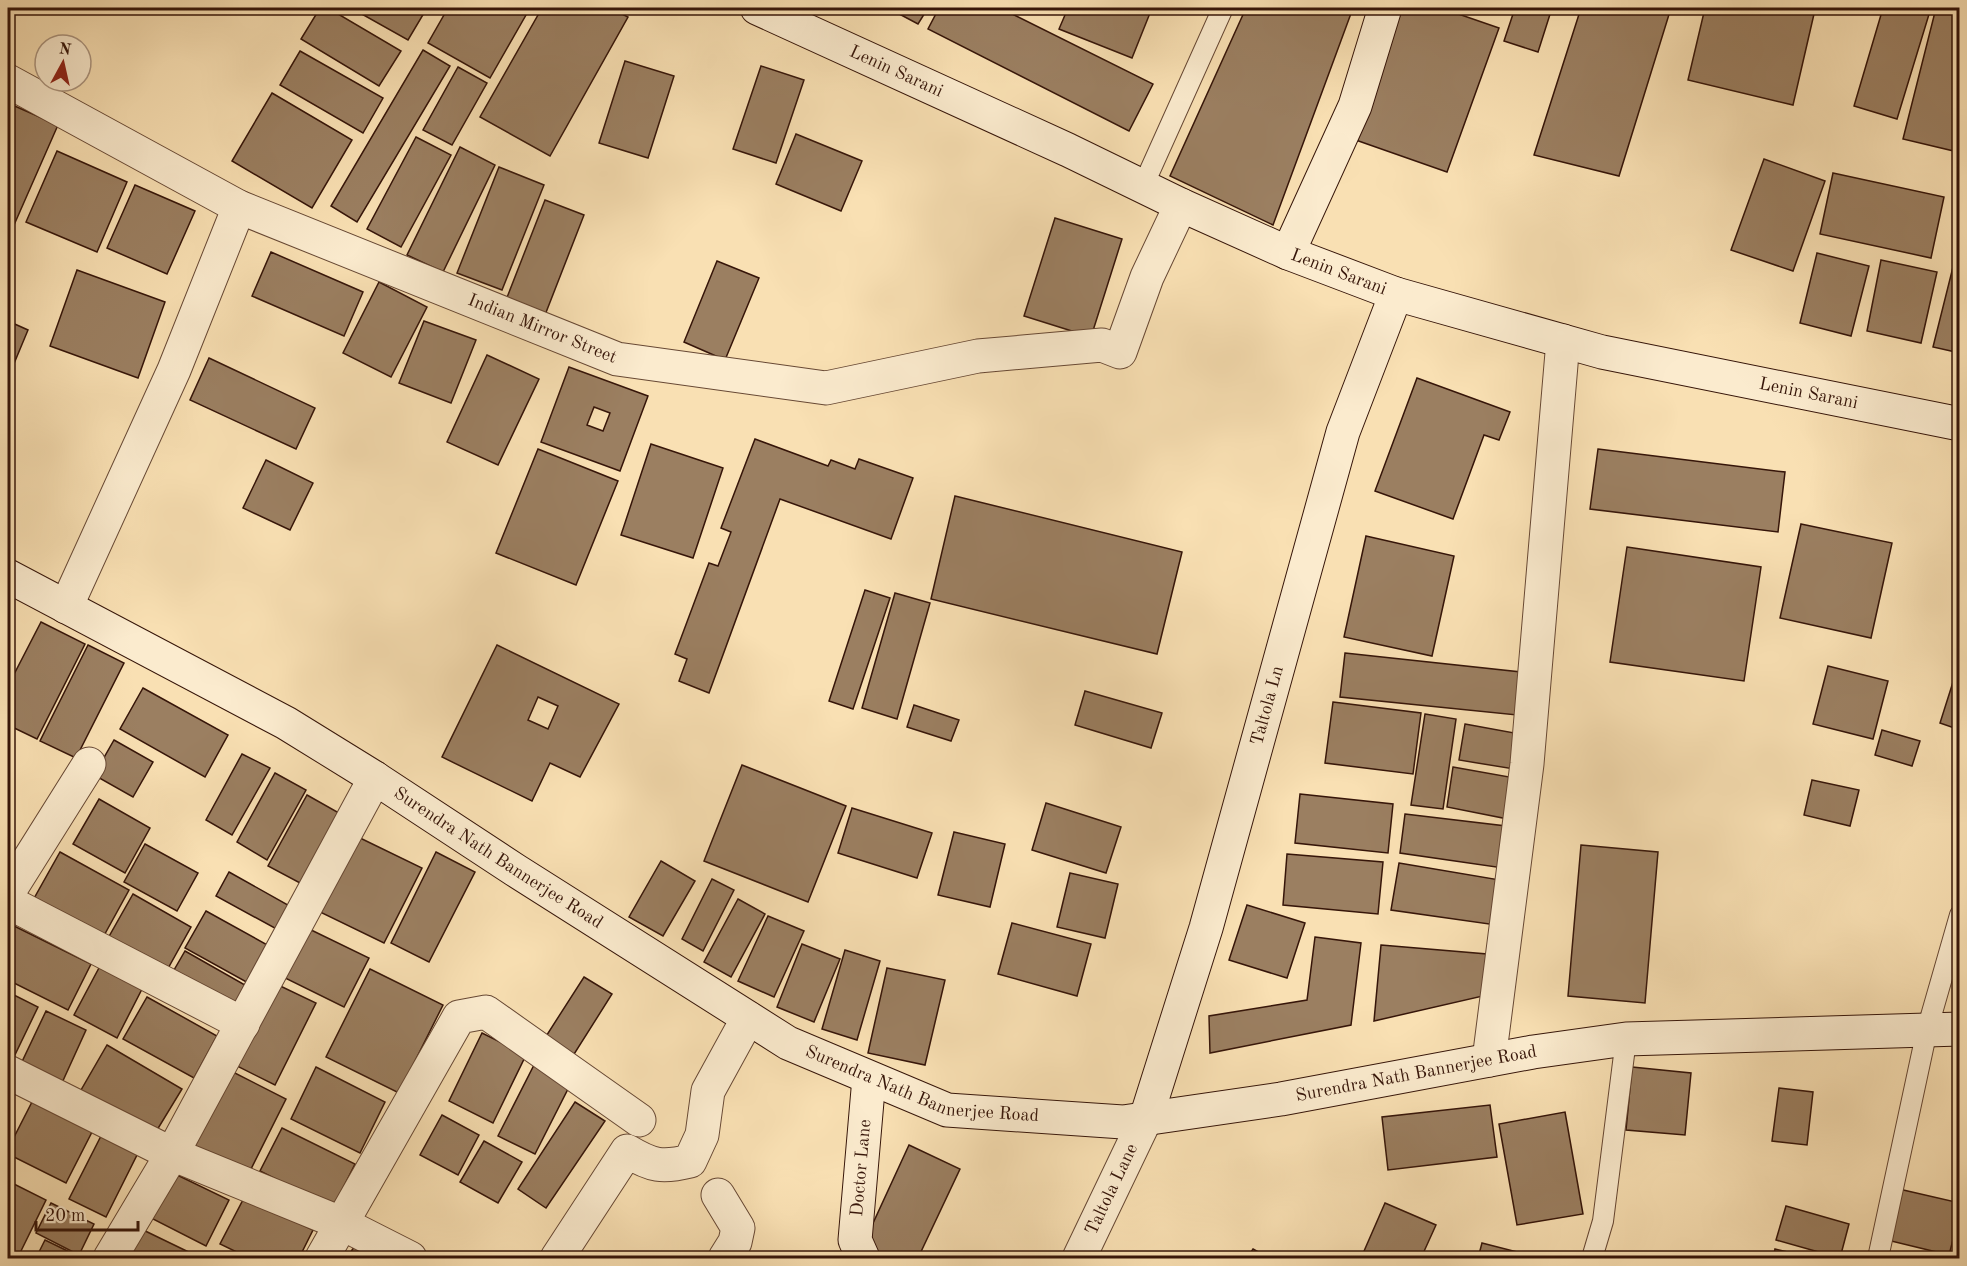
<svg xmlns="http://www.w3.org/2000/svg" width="1967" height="1266" viewBox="0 0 1967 1266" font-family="'Old Standard TT',serif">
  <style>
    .building { fill: #9b7f61; stroke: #361509; stroke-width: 1.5; fill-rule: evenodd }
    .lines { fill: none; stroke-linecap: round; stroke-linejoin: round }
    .lane-casing { stroke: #674834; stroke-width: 22 }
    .street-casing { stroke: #674834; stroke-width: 35 }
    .secondary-casing { stroke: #361509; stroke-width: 35 }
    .lane { stroke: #fbebce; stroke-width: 20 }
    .street { stroke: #fbebce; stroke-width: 33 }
    .secondary { stroke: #fbebce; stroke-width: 33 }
    .labels { text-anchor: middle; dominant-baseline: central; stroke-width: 5; stroke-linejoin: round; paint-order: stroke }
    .street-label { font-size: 18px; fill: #361509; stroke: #fbebce }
  </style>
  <rect width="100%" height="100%" fill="#f9e0b3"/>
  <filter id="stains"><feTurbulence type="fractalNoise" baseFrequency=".00333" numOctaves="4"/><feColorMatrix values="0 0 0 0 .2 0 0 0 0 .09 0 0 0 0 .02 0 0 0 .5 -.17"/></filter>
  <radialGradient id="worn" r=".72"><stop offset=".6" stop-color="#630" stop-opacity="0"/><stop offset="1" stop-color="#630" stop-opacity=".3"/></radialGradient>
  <g class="building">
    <polygon points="320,8 328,8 401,51 379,86 301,39"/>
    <polygon points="351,8 427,8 408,40"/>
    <polygon points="448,8 530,8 490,78 428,43"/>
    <polygon points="542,8 610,8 628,17 550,156 480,117"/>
    <polygon points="888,8 928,8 918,24"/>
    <polygon points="939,8 1000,8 1153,84 1129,131 928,29"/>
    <polygon points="1068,8 1152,8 1132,58 1059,29"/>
    <polygon points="1246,8 1353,8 1273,225 1170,176"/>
    <polygon points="1396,8 1441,8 1499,28 1447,172 1350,138"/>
    <polygon points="1515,8 1552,8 1538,52 1504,41"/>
    <polygon points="1581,8 1671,8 1619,176 1534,155"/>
    <polygon points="1705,8 1787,8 1814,14 1793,105 1688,80"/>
    <polygon points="1883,8 1919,8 1930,11 1897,119 1854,106"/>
    <polygon points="1936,8 1960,9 1960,145 1958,152 1903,139"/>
    <polygon points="423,50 450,66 357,222 331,206"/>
    <polygon points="300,51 383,98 363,133 280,85"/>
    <polygon points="625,61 674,76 648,158 599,143"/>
    <polygon points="761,66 804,80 776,163 733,149"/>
    <polygon points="458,67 487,83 452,145 423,130"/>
    <polygon points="272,93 352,140 312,208 232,161"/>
    <polygon points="10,104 58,125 14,225 8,222 8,110"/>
    <polygon points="796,134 862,161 841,211 776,184"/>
    <polygon points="416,137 451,155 401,247 367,229"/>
    <polygon points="460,147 495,165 443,272 407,255"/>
    <polygon points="57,151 127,182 97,252 26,222"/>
    <polygon points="1764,159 1825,181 1793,271 1731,250"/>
    <polygon points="499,167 544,185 502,290 457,273"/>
    <polygon points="1833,173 1944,197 1931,258 1820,234"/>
    <polygon points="135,185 195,211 167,274 107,248"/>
    <polygon points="545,200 584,215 545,315 506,300"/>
    <polygon points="1055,218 1122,239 1091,337 1024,316"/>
    <polygon points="1960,239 1960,353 1933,347"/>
    <polygon points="271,252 363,292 344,336 252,296"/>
    <polygon points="1817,253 1869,266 1851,336 1800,323"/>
    <polygon points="1881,260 1937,272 1921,343 1867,331"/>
    <polygon points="717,261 759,278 725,360 684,342"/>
    <polygon points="77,270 165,302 138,378 50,346"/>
    <polygon points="379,282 427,307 391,377 343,353"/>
    <polygon points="8,321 28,330 8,378"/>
    <polygon points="424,321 476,340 451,403 399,383"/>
    <polygon points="487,355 539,379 498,465 447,442"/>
    <polygon points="209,358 315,408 296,449 190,400"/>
    <path d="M569,367L648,396L620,471L541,442ZM594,407L610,413L603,431L587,425Z"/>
    <polygon points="1417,378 1510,412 1499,440 1484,435 1453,519 1375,491"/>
    <polygon points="755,439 828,466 831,460 855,469 859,459 913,478 891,539 780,499 709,693 679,681 687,659 675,654 709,563 718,566 731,532 721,528"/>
    <polygon points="651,444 723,468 693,558 621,535"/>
    <polygon points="538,449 618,481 576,585 496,553"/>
    <polygon points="1598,449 1785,472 1778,532 1590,509"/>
    <polygon points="266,460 313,483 290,530 243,508"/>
    <polygon points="955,496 1182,552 1157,654 931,599"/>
    <polygon points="1801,524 1892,543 1871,638 1780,618"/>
    <polygon points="1366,536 1454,556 1432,656 1344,637"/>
    <polygon points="1627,547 1761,567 1744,681 1610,662"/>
    <polygon points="865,590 890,598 853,709 829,701"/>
    <polygon points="895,593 930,603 897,719 862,708"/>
    <polygon points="41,622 85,644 37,739 8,725 8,686"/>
    <polygon points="88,645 124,663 76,758 40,741"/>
    <path d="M497,645L619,704L580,777L550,763L532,801L442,757ZM538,697L558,706L548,729L528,720Z"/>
    <polygon points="1345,653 1521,672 1517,715 1340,697"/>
    <polygon points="1960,660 1960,730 1940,723"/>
    <polygon points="1828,666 1888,681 1873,739 1813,724"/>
    <polygon points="143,688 228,735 205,777 120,729"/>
    <polygon points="1085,691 1162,713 1151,748 1075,725"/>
    <polygon points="1333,702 1421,713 1413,774 1325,763"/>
    <polygon points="914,705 959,720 951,741 907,727"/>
    <polygon points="1425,714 1456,719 1443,809 1411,805"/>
    <polygon points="1465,724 1520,734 1514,769 1459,760"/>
    <polygon points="1882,730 1920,741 1912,766 1875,755"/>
    <polygon points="114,740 153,762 133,797 94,775"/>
    <polygon points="242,754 270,768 232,835 206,820"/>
    <polygon points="742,765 846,806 808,902 704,861"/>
    <polygon points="1453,767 1515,778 1508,819 1447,807"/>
    <polygon points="275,773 306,790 267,860 237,842"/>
    <polygon points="1812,780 1859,790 1850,826 1804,815"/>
    <polygon points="1300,794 1393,804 1388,853 1295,843"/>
    <polygon points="307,795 339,813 300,883 268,866"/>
    <polygon points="99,799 150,828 125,873 73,844"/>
    <polygon points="1046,803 1121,827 1106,873 1032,850"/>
    <polygon points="852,808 932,833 917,878 838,853"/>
    <polygon points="1405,814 1506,826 1503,868 1400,853"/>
    <polygon points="954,832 1005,844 990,907 938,895"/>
    <polygon points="358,837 422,868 384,943 320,912"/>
    <polygon points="145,844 198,873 177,911 124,882"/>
    <polygon points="1581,845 1658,852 1645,1003 1568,996"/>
    <polygon points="60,852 129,890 101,941 32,902"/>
    <polygon points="436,852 475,872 429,962 391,943"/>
    <polygon points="1287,854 1383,862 1378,914 1283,905"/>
    <polygon points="661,861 695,881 663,936 629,917"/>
    <polygon points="1399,863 1500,880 1496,925 1391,910"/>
    <polygon points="229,872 295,909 282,932 216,896"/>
    <polygon points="1070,873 1118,884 1105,938 1057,927"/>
    <polygon points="712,879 734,890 703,951 682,939"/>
    <polygon points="133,894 191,927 166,972 107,940"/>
    <polygon points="738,899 765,914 731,977 704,962"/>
    <polygon points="1247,905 1305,923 1287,978 1229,960"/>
    <polygon points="206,911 271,947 250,984 185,948"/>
    <polygon points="768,916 804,931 774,997 738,981"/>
    <polygon points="8,923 91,964 68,1010 8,980"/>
    <polygon points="1012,923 1091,944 1077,996 998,974"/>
    <polygon points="305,927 369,958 344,1007 281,976"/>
    <polygon points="1315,937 1361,943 1351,1025 1210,1053 1209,1016 1307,1000"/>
    <polygon points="802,944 840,959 814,1022 777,1007"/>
    <polygon points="1381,945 1487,954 1483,996 1374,1021"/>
    <polygon points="845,950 880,961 857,1040 822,1029"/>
    <polygon points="185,951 252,989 238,1015 170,977"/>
    <polygon points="100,966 142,989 117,1038 74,1015"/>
    <polygon points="887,968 945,980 925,1065 868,1053"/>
    <polygon points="370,969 443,1005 399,1093 326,1057"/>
    <polygon points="584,977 612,994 571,1059 543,1041"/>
    <polygon points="274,983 316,1003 275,1085 233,1064"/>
    <polygon points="8,992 38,1007 12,1061 8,1059"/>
    <polygon points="147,997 217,1036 194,1078 123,1039"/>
    <polygon points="46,1011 86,1030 61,1085 20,1066"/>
    <polygon points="482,1033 526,1055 493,1123 449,1101"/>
    <polygon points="107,1045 182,1089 151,1140 77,1097"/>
    <polygon points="534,1065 571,1083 535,1154 498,1136"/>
    <polygon points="316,1067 385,1102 360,1153 291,1119"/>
    <polygon points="1632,1067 1691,1073 1685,1135 1626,1130"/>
    <polygon points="227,1069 286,1099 248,1175 189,1146"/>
    <polygon points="1779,1088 1813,1092 1807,1145 1772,1141"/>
    <polygon points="33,1100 93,1130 66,1183 8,1154 8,1149"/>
    <polygon points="575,1102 605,1121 546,1208 518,1189"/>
    <polygon points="1490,1105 1497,1157 1388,1170 1382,1117"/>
    <polygon points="1565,1112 1583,1214 1517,1225 1499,1124"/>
    <polygon points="442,1115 479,1135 458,1175 420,1155"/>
    <polygon points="282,1128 355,1164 333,1208 260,1171"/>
    <polygon points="102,1134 138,1153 106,1217 69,1199"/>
    <polygon points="484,1141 522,1162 498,1203 460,1182"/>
    <polygon points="909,1145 960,1169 918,1258 892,1258 863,1245"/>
    <polygon points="173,1173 229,1200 206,1246 151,1218"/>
    <polygon points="8,1181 46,1200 18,1257 8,1252"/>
    <polygon points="1899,1189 1960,1203 1960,1213 1949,1255 1887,1240"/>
    <polygon points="245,1196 313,1230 299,1258 249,1258 220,1244"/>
    <polygon points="51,1203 94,1224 79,1255 36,1233"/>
    <polygon points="1385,1203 1436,1225 1421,1258 1361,1258"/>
    <polygon points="1786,1206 1849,1224 1840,1258 1776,1240"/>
    <polygon points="137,1227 201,1258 121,1258"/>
    <polygon points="45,1240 82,1258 36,1258"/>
    <polygon points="1482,1243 1541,1258 1478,1258"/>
    <polygon points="355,1246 373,1258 346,1258"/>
    <polygon points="1253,1249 1269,1258 1247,1258"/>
    <polygon points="1775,1249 1814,1258 1773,1258"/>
  </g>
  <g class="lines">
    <defs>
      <g id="lane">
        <polyline points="1143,186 1223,8"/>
        <polyline points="1592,1258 1603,1221 1626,1039"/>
        <polyline points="1878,1258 1927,1030 1960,915"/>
      </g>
      <g id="street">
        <path id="s1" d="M8,81L239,207L617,359L826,388L978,356L1102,345L1120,352L1147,277L1181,205"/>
        <polyline points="66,607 174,370 239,207"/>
        <polyline points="8,893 89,764"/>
        <polyline points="8,902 243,1024"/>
        <polyline points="1489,1060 1527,764 1563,341"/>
        <polyline points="8,1072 172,1154 343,1224 410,1258"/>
        <polyline points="718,1195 738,1228 735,1242 725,1258"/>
        <polyline points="110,1258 172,1154 375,778"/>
        <polyline points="322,1258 459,1017 486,1012 639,1120"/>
        <path d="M557,1258L627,1151C652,1166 662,1168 690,1161L702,1135L708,1091L748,1018"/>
        <path id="s2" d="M1079,1258L1146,1118"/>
      </g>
      <g id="secondary">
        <path id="s3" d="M757,8L1068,150L1181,205L1288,253L1396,294L1602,352L1960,424"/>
        <polyline points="1288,253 1355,106 1385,8"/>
        <path id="s4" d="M8,576L286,723L375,778L515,870L788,1043L947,1110L1123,1122L1281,1099L1533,1052L1626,1039L1960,1029"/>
        <path id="s5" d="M1146,1118L1206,928L1343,432L1396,294"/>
        <path id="s6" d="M863,1258L855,1240L869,1078"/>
      </g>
    </defs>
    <use href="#lane" class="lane-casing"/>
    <use href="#street" class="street-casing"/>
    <use href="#secondary" class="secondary-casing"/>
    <use href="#lane" class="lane"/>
    <use href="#street" class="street"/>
    <use href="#secondary" class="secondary"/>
  </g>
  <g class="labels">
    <g class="street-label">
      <text stroke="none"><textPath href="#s3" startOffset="153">Lenin Sarani</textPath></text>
      <text stroke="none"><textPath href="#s3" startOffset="639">Lenin Sarani</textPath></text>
      <text stroke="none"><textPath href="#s1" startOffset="590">Indian Mirror Street</textPath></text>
      <text stroke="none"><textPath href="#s3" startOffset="1125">Lenin Sarani</textPath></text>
      <text stroke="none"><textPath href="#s5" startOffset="430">Taltola Ln</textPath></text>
      <text stroke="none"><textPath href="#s4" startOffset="566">Surendra Nath Bannerjee Road</textPath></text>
      <text stroke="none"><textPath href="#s4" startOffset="1556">Surendra Nath Bannerjee Road</textPath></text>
      <text stroke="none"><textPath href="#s4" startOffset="1052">Surendra Nath Bannerjee Road</textPath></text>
      <text stroke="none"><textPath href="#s6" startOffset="92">Doctor Lane</textPath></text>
      <text stroke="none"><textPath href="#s2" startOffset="76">Taltola Lane</textPath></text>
    </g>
  </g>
  <rect width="1967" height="1266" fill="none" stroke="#f9e0b3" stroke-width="30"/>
  <rect x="9" y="9" width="1949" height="1248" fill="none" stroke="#361509" stroke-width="3"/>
  <rect x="15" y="15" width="1937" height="1236" fill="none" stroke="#361509" stroke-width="1.5"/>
  <g transform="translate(63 63) rotate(8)"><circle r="28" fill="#fbebce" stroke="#ac957f" stroke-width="1.5"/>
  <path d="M0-4.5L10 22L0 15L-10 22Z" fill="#8f2418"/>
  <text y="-9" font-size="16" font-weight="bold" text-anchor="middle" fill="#361509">N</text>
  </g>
  <path d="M36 1221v9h102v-9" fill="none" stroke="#361509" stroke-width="3"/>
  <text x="45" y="1221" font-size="18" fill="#361509" stroke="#fbebce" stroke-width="4.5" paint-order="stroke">20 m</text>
  <rect width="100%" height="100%" filter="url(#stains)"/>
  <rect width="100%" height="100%" fill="url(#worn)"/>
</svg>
